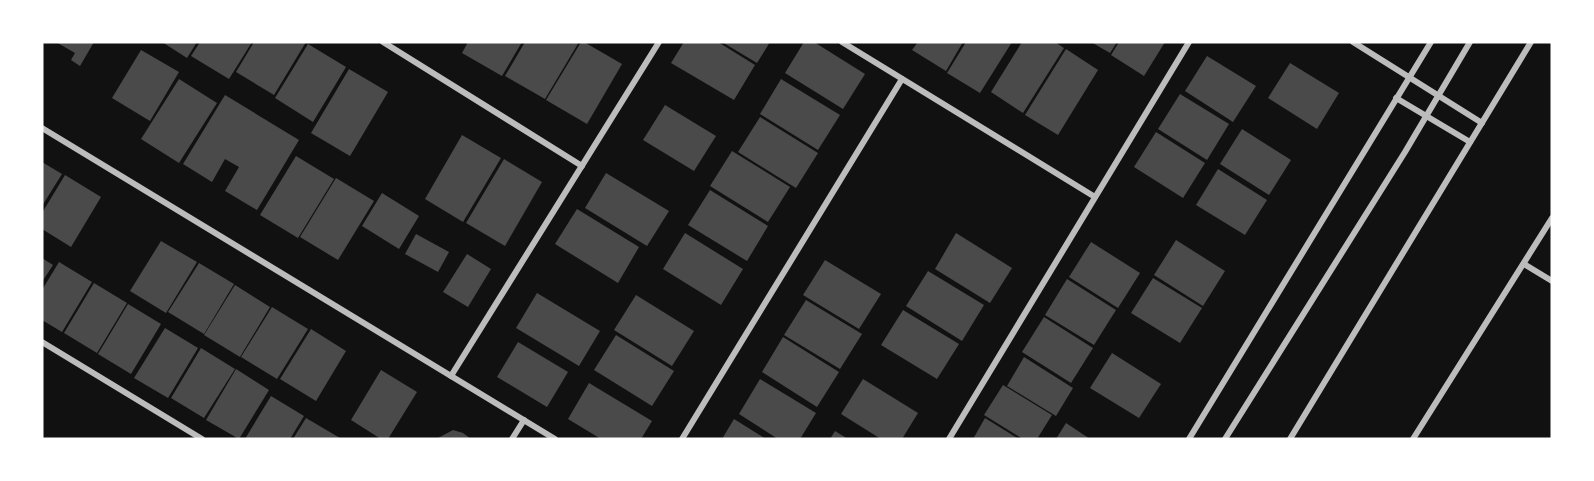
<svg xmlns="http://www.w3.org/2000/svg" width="1594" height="481" viewBox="0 0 1594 481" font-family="Georgia,serif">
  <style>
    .building { fill: #4a4a4a }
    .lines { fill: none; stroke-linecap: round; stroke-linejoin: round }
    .minor { stroke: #bcbcbc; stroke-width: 6 }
  </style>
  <rect width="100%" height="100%" fill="#111"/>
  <g class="building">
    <polygon points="56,42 94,42 80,66 71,60 75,53"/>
    <polygon points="162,42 197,42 187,58"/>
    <polygon points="200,42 252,42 229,79 191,56"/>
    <polygon points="254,42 306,42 274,95 236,72"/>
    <polygon points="468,42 522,42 502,76 462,53"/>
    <polygon points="525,42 579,42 545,99 505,76"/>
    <polygon points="581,42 584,42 622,64 587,124 546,100"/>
    <polygon points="684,42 718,42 755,65 734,100 671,63"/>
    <polygon points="722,42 770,42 757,63"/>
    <polygon points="804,42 814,42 865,74 843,109 785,73"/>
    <polygon points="918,42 963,42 946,71 912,50"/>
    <polygon points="966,42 1012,42 980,93 947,73"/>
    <polygon points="1022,42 1055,42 1064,48 1023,113 991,92"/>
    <polygon points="1091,42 1117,42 1110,53"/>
    <polygon points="1119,42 1165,42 1144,76 1111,55"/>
    <polygon points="308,44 346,67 313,122 275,98"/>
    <polygon points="1066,49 1098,70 1058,135 1025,115"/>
    <polygon points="141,50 179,72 150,121 112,98"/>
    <polygon points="1207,56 1256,86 1233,122 1185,91"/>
    <polygon points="1290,63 1339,93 1317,129 1268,98"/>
    <polygon points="349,69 388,92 350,156 311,133"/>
    <polygon points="179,79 217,103 179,163 141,139"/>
    <polygon points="781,79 840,115 818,150 760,114"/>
    <polygon points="1180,94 1229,124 1207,160 1158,129"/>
    <polygon points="225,95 299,140 257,210 225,191 239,167 225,159 212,182 183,164"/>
    <polygon points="665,105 716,136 694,171 643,140"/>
    <polygon points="760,117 818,153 796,188 738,152"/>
    <polygon points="1242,129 1291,160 1269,195 1220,164"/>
    <polygon points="1156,132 1205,163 1183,198 1134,167"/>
    <polygon points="462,135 501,158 463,222 425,199"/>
    <polygon points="732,151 790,187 768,222 710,186"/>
    <polygon points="296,156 334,179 298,238 260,215"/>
    <polygon points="504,159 542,182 505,246 466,223"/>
    <polygon points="42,162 62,174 42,206"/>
    <polygon points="1218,169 1267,200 1245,235 1196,205"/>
    <polygon points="606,173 669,211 647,246 585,208"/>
    <polygon points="65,175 101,197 71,247 42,229 42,213"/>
    <polygon points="336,178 374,201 338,260 300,237"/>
    <polygon points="710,190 768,226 747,261 688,225"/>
    <polygon points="382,193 419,216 399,249 362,226"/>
    <polygon points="577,209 639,247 618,283 555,244"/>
    <polygon points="685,233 743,269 721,305 663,269"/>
    <polygon points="956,233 1012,268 990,303 935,269"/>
    <polygon points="416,234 449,252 438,272 405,254"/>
    <polygon points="1176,240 1225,271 1203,306 1154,275"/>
    <polygon points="161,241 197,262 166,313 130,291"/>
    <polygon points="1091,242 1140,273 1118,308 1069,277"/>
    <polygon points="467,254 491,269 468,307 443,292"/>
    <polygon points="42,258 53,265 42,282"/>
    <polygon points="825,260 881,294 859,329 803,295"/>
    <polygon points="59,262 92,282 62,332 42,320 42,290"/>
    <polygon points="199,263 234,284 204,334 168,312"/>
    <polygon points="928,271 984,305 962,341 906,306"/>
    <polygon points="1153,278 1202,308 1180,343 1131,313"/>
    <polygon points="1067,279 1116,310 1094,345 1045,315"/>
    <polygon points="94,283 127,303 97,353 64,333"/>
    <polygon points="235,285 270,307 240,357 204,335"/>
    <polygon points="537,293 600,331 579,366 516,328"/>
    <polygon points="636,295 694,331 672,366 614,330"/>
    <polygon points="806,300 862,334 840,369 784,335"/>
    <polygon points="128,304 161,324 131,374 98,354"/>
    <polygon points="272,307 308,329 277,379 241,357"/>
    <polygon points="903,310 959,344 937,379 881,345"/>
    <polygon points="1044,317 1093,348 1071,383 1022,352"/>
    <polygon points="165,328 198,348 168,398 134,378"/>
    <polygon points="311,329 346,351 316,401 280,379"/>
    <polygon points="616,335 674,371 652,406 594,370"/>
    <polygon points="783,337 839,372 817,407 762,372"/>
    <polygon points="518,342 568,372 547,407 497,377"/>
    <polygon points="201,348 235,369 204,418 171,398"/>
    <polygon points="1112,353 1161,384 1139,418 1090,388"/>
    <polygon points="1024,357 1073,388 1056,416 1007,386"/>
    <polygon points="236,369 269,390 239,439 206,420"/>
    <polygon points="381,370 417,392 388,439 381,439 351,420"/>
    <polygon points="760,379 816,413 800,439 778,439 739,414"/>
    <polygon points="863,379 918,413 902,439 881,439 841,414"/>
    <polygon points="589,383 652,421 641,439 601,439 568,419"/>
    <polygon points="1003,385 1052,415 1037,439 1023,439 984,415"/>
    <polygon points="271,396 304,416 290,439 245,439"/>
    <polygon points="306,418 340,438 339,439 293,439"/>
    <polygon points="985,418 1019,439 973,439"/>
    <polygon points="734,419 766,439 722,439"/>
    <polygon points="1066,423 1090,439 1056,439"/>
    <polygon points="453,430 463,433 471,439 436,439"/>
    <polygon points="835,431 848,439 830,439"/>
  </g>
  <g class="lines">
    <g class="minor">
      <polyline points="383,42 582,166"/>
      <polyline points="842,42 1095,197"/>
      <polyline points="1353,42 1482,123"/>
      <polyline points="1396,98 1470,142"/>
      <polyline points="42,128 555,439"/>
      <polyline points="1524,264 1552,281"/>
      <polyline points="42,342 202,439"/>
      <polyline points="451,376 659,42"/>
      <polyline points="512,439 524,420"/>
      <polyline points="682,439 902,79"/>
      <polyline points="949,439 1189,42"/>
      <polyline points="1189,439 1431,42"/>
      <polyline points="1225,439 1405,152 1470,42"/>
      <polyline points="1290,439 1531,42"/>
      <polyline points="1413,439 1552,218"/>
    </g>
  </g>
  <rect width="1594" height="481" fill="none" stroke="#ffffff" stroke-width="87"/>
</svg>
